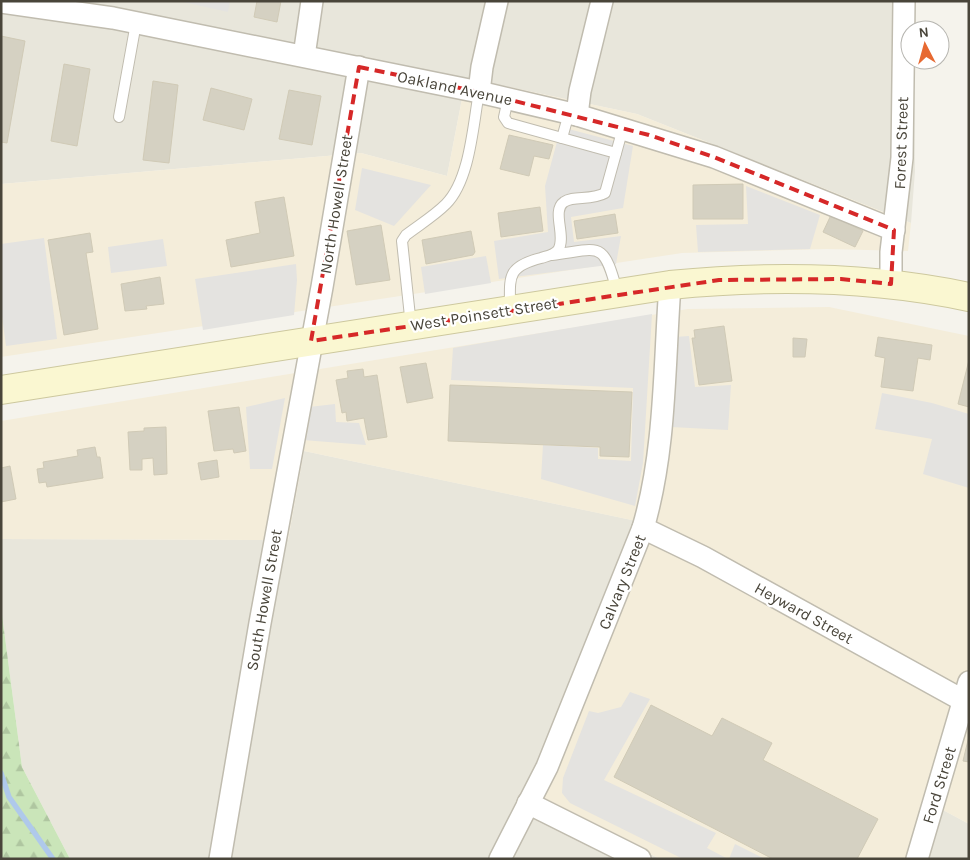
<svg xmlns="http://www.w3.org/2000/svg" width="970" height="860" viewBox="0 0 970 860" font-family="Karla,sans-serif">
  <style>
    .residential { fill: #e8e6db }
    .commercial { fill: #f4edda }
    .forest { fill: url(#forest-firs) }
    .parking { fill: #e4e3e0 }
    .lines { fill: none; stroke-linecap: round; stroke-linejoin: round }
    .stream { stroke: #afc9eb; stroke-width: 5.5 }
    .building { fill: #d5d1c2; stroke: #d0cab6 }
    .lane-casing { stroke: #c0bcaf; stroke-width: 12 }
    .street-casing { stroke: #c0bcaf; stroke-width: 24 }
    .secondary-casing { stroke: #cdc89e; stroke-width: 30 }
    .lane { stroke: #fff; stroke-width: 10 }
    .street { stroke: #fff; stroke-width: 21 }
    .secondary { stroke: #faf7d1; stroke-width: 28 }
    .marked { fill: none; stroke: #d62828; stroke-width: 4; stroke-dasharray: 10 6; stroke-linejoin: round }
    .labels { text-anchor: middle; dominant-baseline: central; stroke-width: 4.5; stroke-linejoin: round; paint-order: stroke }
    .street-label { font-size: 16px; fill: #49453a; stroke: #fff }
  </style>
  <defs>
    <pattern id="forest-firs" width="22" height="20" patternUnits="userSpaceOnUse" patternTransform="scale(1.25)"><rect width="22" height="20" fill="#cae5b9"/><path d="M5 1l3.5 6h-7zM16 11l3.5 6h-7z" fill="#afc6a0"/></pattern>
  </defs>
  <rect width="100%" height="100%" fill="#f5f3ec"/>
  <g class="residential">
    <polygon points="1,1 913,1 915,171 911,223 637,114 466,78 447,176 361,153 1,184"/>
    <polygon points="304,451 656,525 542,799 660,859 70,859 22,767 1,607 1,539 288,540"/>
    <polygon points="943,810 969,824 969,859 928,859"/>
  </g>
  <g class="commercial">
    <polygon points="466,78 637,114 911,223 908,251 827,249 682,253 1,357 1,184 361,153 447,176"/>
    <polygon points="829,307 969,336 969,824 943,810 928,859 660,859 542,799 655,525 304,451 288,540 1,539 1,421 688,309"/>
  </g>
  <polygon class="forest" points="1,607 22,767 70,859 1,859"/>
  <g class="parking">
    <polygon points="179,1 230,1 228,12"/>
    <polygon points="561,127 633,146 623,208 571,217 574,242 621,236 616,264 499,279 494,241 548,232 545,186"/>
    <polygon points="362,168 431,185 394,226 355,210"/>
    <polygon points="746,186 820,215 810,249 698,252 696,225 748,224"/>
    <polygon points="44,238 57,339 6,346 1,309 1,244"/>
    <polygon points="163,239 167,266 111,273 108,247"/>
    <polygon points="486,256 491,283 425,294 421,267"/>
    <polygon points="296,264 297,280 294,315 203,330 195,279"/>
    <polygon points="652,314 643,463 635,506 541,479 543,445 598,448 598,459 631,461 633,388 451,380 453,348"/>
    <polygon points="689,336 695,387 731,385 728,430 671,427 675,337"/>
    <polygon points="882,393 932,403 969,414 969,488 923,474 932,439 875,429"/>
    <polygon points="285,398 272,469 250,469 246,407"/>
    <polygon points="335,404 336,422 359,423 366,445 303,440 309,407"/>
    <polygon points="630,692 650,699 604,780 716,833 707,848 728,859 683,859 570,803 562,793 563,778 589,711 598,713 621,707"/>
    <polygon points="735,844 765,859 729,859"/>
  </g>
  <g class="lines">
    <polyline class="stream" points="1,773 9,797 53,859"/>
  </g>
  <g class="building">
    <polygon points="257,1 281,1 277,22 254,17"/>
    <polygon points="1,36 25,41 7,143 1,142"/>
    <polygon points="64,64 90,69 77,146 51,141"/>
    <polygon points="153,81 178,85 169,163 143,160"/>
    <polygon points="211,88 252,99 244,130 203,120"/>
    <polygon points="289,90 321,96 312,145 279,139"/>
    <polygon points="509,135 553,145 549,159 534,156 529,176 500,169"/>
    <polygon points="743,184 743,219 693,219 693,185"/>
    <polygon points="284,197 294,256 231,267 226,240 260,233 255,202"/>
    <polygon points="540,207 543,231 501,237 498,213"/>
    <polygon points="615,214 618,233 577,239 574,221"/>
    <polygon points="831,215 863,231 855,247 823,232"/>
    <polygon points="381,225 390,280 356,285 347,231"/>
    <polygon points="471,231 475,252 473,255 426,264 422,240"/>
    <polygon points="90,233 93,252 86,253 98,329 64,335 48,240"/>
    <polygon points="160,277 164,304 146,306 147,309 125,311 121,284"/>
    <polygon points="724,326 732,381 699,385 692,338 695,338 694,330"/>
    <polygon points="878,337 932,345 930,360 918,358 913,391 881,387 885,358 875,356"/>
    <polygon points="793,338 807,339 805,357 793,357"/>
    <polygon points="969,360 969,407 958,404"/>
    <polygon points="426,363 433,398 407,403 400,367"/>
    <polygon points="363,369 364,377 377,375 387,437 368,440 364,418 347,421 346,412 342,413 336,380 348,378 347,371"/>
    <polygon points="450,385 632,392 629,457 600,456 600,447 448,441"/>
    <polygon points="239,407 246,451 234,453 233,449 214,451 208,411"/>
    <polygon points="166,427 167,474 154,475 153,458 142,459 142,470 130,470 128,432 144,431 144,428"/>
    <polygon points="95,447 97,457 100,457 103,478 47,487 46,482 39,483 37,469 44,468 43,462 78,456 77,450"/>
    <polygon points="217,460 219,477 201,480 198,463"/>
    <polygon points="10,466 16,499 1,502 1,468"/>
    <polygon points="651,705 712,736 722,718 772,743 763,760 878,819 857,859 773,859 614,777"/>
    <polygon points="969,736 969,762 963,761"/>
  </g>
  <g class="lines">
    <defs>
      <g id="lane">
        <polyline points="508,99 504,117 508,123 616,153"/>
        <polyline points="119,117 136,23"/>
        <polyline points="562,138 569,113"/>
        <path d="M552,255C600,249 603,239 617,291"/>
        <path d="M510,309C510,277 506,267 541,258C547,256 554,255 558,250C567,237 551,211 564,202C573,195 591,201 605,193L623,128"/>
        <path d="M411,326L402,241L406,235C419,225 434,216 446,204C470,180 473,125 479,92"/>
      </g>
      <g id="street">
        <polyline points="1,2 113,18 479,92 577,115 714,157 894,230"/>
        <polyline points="304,56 312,1"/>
        <polyline points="479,92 482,67 497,1"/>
        <polyline points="577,115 580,91 602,1"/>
        <polyline points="891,284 891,252 902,158 904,1"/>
        <polyline points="643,528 703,557 964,701"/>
        <polyline points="528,803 640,859"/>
        <polyline points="220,859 260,623 322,287 359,67"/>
        <path d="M500,859L547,767L643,528C666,450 664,366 670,285"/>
        <polyline points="917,859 969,682"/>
      </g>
      <path id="secondary" d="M1,390L670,285C771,275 870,276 969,297"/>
    </defs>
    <use href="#lane" class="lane-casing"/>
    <use href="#street" class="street-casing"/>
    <use href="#secondary" class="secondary-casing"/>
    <use href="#lane" class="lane"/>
    <use href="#street" class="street"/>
    <use href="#secondary" class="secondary"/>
  </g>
  <path class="marked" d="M359,67L479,92L649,135L714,157L894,230L891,284L841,279L719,280L311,341Z"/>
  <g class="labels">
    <g class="street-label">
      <text transform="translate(455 88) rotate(12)">Oakland Avenue</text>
      <text transform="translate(901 143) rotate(-88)">Forest Street</text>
      <text transform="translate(336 204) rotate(-81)">North Howell Street</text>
      <text transform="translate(484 314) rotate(-9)">West Poinsett Street</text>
      <text transform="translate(622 582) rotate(-68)">Calvary Street</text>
      <text transform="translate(264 600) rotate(-80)">South Howell Street</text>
      <text transform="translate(804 613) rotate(29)">Heyward Street</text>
      <text transform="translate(939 785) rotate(-73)">Ford Street</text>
    </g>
  </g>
  <rect width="970" height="860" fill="none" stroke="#49453a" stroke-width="5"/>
  <g transform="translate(925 45) rotate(354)"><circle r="24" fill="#ffffff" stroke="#b6b5b0"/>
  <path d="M0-4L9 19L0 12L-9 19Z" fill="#e76931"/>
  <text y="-8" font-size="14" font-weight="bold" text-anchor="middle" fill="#49453a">N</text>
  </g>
</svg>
